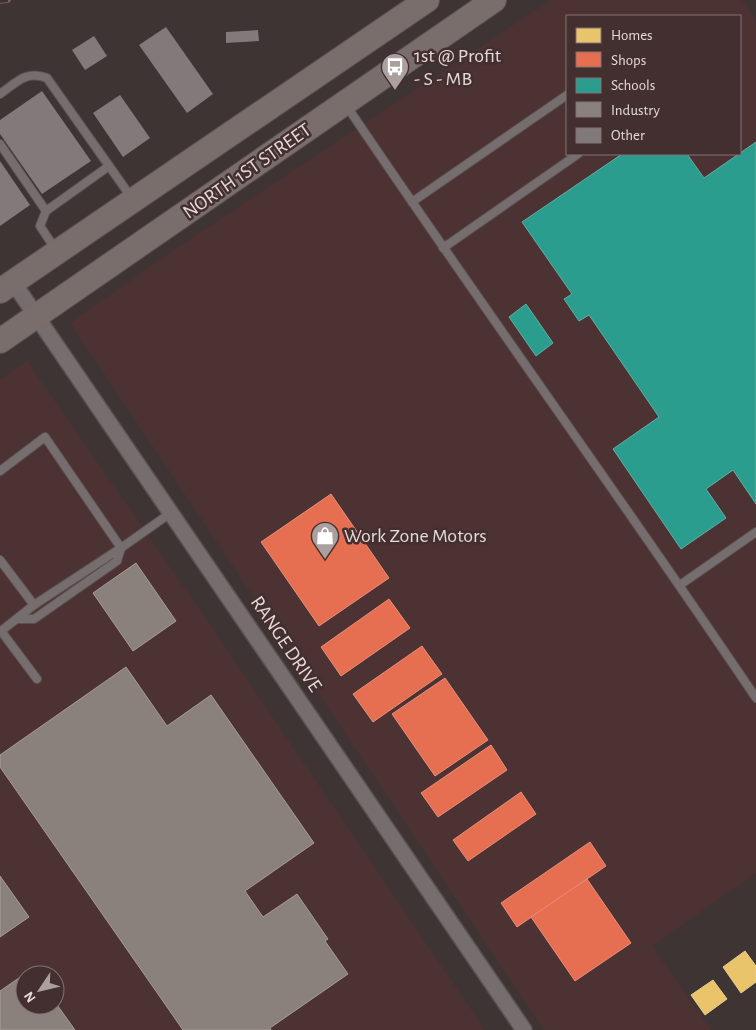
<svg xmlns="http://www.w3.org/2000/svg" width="756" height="1030" viewBox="0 0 756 1030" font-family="'Alegreya Sans',sans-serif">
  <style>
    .built { fill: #4c3232; fill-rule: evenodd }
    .homes { fill: #e9c46a; stroke: #e8ca8b }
    .shops { fill: #e76f51; stroke: #e78e7a }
    .schools { fill: #2a9d8f; stroke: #62afa5 }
    .industry { fill: #8a817c; stroke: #a69b98 }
    .building { fill: #82797a }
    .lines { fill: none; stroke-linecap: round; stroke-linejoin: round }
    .lane-casing { stroke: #5c5151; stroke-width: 10 }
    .street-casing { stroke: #5c5151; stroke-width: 18 }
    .primary-casing { stroke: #5c5151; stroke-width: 26 }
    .lane { stroke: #766e6e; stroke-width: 8 }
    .street { stroke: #766e6e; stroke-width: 15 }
    .primary { stroke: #7a6e6c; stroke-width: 24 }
    .rail-casing { stroke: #736a6a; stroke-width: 5.5 }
    .rail { stroke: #432f2f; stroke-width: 4; stroke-dasharray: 11; stroke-linecap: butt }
    .labels { text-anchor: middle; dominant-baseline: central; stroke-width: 5; stroke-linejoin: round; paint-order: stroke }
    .poi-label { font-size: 20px; fill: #e6d8d8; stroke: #432f2f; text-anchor: start }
    .street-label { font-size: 20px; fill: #e6d8d8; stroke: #432f2f }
  </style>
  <rect width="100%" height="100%" fill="#3f3434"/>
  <g class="built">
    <path d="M551,0H742L756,21V873L652,946L711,1030H544L70,323L175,249ZM567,16H740V154H567Z"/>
    <path d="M27,361L202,613L485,1030H0V380ZM25,975H55V1005H25Z"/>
  </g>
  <g class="homes">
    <polygon points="745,951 756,966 756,982 741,993 723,967"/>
    <polygon points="713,980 727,999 705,1015 691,995"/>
  </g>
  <g class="shops">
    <polygon points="331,494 389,578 319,626 261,542"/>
    <polygon points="389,599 410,628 341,676 321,647"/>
    <polygon points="422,646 442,674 373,722 353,694"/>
    <polygon points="445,678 488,740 435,776 392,714"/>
    <polygon points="491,745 507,770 438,817 421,793"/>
    <polygon points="521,792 536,814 468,861 453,840"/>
    <polygon points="590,842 606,866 517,927 501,903"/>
    <polygon points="587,879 631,943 575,981 531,917"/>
  </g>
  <g class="schools">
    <polygon points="756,142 756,504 733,470 706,489 726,518 681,549 613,449 659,417 589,315 579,321 564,299 572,294 522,222 622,154 687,154 704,178"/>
    <polygon points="526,304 553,343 536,356 509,317"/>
  </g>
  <g class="industry">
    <polygon points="136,563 176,621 133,651 93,593"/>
    <polygon points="126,667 167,726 211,695 314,843 245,891 263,917 297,894 328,939 325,941 348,974 270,1028 271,1030 183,1030 0,767 0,755"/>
    <polygon points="0,876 29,917 0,937"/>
    <polygon points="32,969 37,975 25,975 25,1005 55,1005 55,1002 75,1030 0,1030 0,991"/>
  </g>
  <g class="building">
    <polygon points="166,27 213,94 187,113 139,45"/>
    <polygon points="258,30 259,41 226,43 226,32"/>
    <polygon points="94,36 107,56 85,70 72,50"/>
    <polygon points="42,91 91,161 42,194 0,134 0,120"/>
    <polygon points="120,95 150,138 123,157 93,113"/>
    <polygon points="0,161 30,205 0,226"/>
  </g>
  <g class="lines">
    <defs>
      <g id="lane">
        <path d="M0,94C17,82 26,70 47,78L131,197"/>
        <path d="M346,105C480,304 622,499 756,698"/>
        <polyline points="0,144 46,211 40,226 56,250"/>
        <polyline points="412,202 567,95"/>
        <polyline points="46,211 109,166"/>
        <polyline points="443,248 578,154"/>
        <polyline points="0,471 45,437 121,548 172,512"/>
        <polyline points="0,560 34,605 1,631 37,679"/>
        <polyline points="680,585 756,532"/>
        <polyline points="34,605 121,548"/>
        <polyline points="17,619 34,619 117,561 121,548"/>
      </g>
      <polyline id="street" points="13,282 524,1030"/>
      <g id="primary">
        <polyline points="0,291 427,0"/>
        <polyline points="0,341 494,0"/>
      </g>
    </defs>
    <use href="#lane" class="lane-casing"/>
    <use href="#street" class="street-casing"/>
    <use href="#primary" class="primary-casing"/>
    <use href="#lane" class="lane"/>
    <use href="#street" class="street"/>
    <use href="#primary" class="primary"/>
    <defs>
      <polyline id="rail" points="0,1 8,0"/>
    </defs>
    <use href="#rail" class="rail-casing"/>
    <use href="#rail" class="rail"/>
  </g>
  <defs>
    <symbol id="bus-pin" viewBox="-11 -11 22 30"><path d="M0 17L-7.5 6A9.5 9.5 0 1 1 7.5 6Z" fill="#ac9f9f" stroke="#432f2f"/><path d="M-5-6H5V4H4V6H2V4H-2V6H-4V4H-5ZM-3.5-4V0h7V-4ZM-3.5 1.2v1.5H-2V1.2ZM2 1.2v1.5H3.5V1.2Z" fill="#fff"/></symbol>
    <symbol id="shop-pin" viewBox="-11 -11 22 30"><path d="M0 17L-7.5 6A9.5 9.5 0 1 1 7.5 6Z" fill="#ac9f9f" stroke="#432f2f"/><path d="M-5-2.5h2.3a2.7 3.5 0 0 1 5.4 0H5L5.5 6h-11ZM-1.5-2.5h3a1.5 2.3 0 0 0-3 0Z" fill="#fff"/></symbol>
  </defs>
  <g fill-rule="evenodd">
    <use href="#bus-pin" x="379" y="51" width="32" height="43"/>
    <use href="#shop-pin" x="309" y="520" width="32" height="43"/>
  </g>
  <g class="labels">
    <g class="poi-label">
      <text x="414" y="56">1st @ Profit<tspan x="414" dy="23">- S - MB</tspan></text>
      <text x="344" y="536">Work Zone Motors</text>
    </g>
    <g class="street-label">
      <text transform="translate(247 171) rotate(-35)">NORTH 1ST STREET</text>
      <text transform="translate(286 644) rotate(56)">RANGE DRIVE</text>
    </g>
  </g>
  <rect x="566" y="15" width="175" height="140" fill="#432f2f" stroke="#847373"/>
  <rect x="576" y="28" width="25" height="15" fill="#e9c46a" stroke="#847373"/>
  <text x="611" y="40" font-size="15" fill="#e6d8d8">Homes</text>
  <rect x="576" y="52" width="25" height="15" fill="#e76f51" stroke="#847373"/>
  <text x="611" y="65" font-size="15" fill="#e6d8d8">Shops</text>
  <rect x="576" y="78" width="25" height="15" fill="#2a9d8f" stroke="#847373"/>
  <text x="611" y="90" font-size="15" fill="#e6d8d8">Schools</text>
  <rect x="576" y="102" width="25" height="15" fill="#8a817c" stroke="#847373"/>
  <text x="611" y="115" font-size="15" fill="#e6d8d8">Industry</text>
  <rect x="576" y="128" width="25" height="15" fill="#82797a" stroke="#847373"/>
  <text x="611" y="140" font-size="15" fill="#e6d8d8">Other</text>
  <g transform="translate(40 990) rotate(235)"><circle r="24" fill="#432f2f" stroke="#847373"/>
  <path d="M0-4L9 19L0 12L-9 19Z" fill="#ac9f9f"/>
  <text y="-8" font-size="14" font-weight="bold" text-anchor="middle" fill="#e6d8d8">N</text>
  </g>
</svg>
